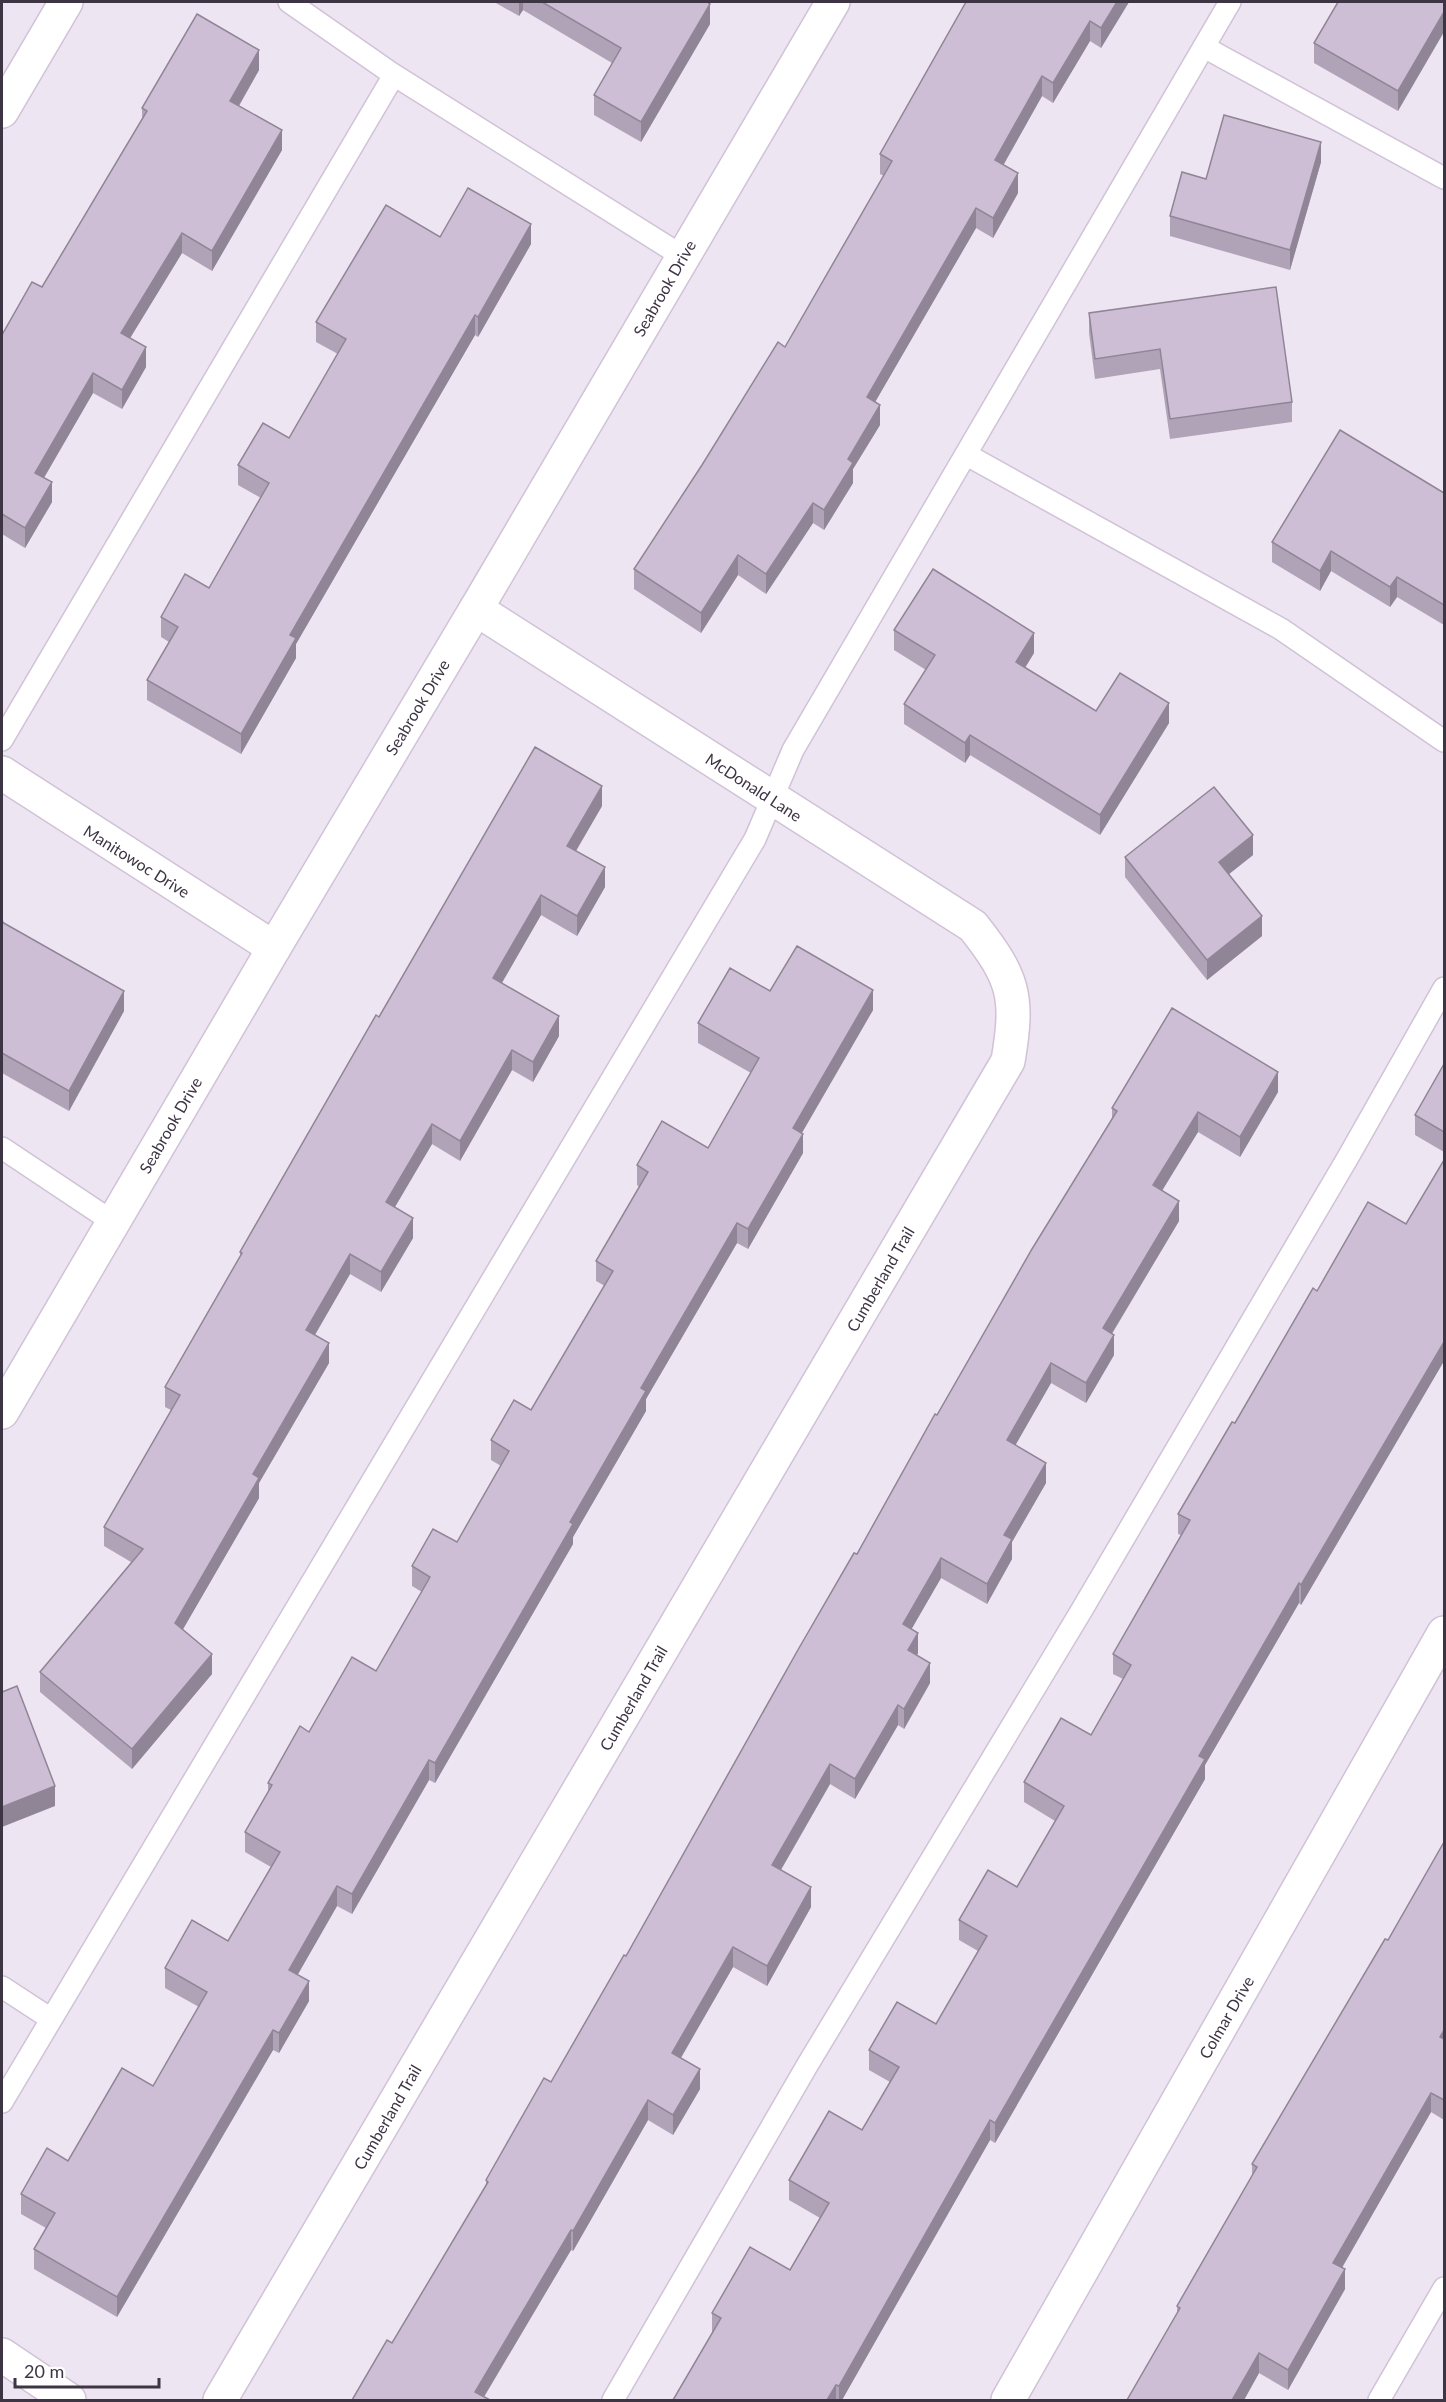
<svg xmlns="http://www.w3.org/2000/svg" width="1446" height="2402" viewBox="0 0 1446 2402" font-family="Lato,sans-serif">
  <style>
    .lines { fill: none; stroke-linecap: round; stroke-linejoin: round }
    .service-casing { stroke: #d1c2d7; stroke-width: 24 }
    .minor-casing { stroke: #d1c2d7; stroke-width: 36 }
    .tertiary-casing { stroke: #d1c2d7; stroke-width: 36 }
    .service { stroke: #fff; stroke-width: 21 }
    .minor { stroke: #fff; stroke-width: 33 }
    .tertiary { stroke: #fff; stroke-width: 33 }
    .wall { fill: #b0a3b8 }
    .shaded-wall { fill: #908596 }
    .building { fill: #cdbed6; stroke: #908596; stroke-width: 1.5 }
    .labels { text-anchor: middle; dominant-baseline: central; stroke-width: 4.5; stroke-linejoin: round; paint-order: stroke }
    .street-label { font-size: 16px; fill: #3e3544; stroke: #fff }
  </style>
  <rect width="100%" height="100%" fill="#eee5f2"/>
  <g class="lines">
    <defs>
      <g id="service">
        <polyline points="289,2 394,75 682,256"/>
        <polyline points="1204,47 1444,178"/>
        <polyline points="967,455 1281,629 1444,741"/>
        <polyline points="2,740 394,75"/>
        <polyline points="2,1148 113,1222"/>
        <polyline points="2,1987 51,2019"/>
        <polyline points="2,2102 755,839 793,750 1230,2"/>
        <polyline points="613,2400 808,2064 1080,1613 1347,1159 1444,988"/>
        <polyline points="1379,2400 1444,2288"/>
      </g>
      <g id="minor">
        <polyline points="2,111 66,2"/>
        <polyline points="2,773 274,948"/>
        <polyline points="2,1412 274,948 476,609"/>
        <polyline points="2,2355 69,2400"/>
        <polyline points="1008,2400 1444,1633"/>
      </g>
      <path id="tertiary" d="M220,2400L1008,1061C1019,996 1014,978 973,926L476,609L833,2"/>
    </defs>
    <use href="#service" class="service-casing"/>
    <use href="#minor" class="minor-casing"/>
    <use href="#tertiary" class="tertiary-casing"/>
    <use href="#service" class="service"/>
    <use href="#minor" class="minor"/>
    <use href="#tertiary" class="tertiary"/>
  </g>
  <g class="wall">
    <polygon points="494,2 707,2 710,24 641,142 594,115 594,95 612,63 523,10 519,16"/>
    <polygon points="966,2 1129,2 1101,48 1090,41 1053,103 1042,96 1003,165 1018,193 993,238 976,228 875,402 880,425 853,469 853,483 824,530 813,523 766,594 738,575 701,633 634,589 634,569 785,347 884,176 880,174 880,154"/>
    <polygon points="1444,2 1398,111 1314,63 1314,43"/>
    <polygon points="259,70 239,106 282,150 212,271 182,253 130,338 146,367 122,409 93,393 44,478 52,502 25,548 2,534 2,335 42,287 142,119 142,108"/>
    <polygon points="1321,162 1290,270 1170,236 1170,216"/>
    <polygon points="440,237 531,244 478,337 475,335 296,644 296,658 241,754 147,700 147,680 169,642 161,637 161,617 209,588 261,498 238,485 238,465 289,438 338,354 316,342 316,322"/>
    <polygon points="1089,313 1292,402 1292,422 1170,439 1160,369 1095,379 1089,333"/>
    <polygon points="1444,493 1444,625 1397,597 1390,607 1331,571 1320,591 1272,562 1272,542"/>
    <polygon points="894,630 1034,653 1025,668 1096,711 1169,723 1100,835 970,755 965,763 904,724 904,704 926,670 894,650"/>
    <polygon points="602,806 576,851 605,887 577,936 541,915 502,983 559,1036 533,1082 512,1070 460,1161 432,1144 395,1207 413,1238 381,1292 350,1274 315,1335 329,1363 259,1483 259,1498 183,1629 212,1674 132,1769 40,1692 40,1672 131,1562 104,1546 104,1527 171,1410 165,1407 165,1387 240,1258 240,1252 379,1017"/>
    <polygon points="1253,855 1229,874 1262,936 1207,980 1125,877 1125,857"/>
    <polygon points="2,915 4,924 124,1011 69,1111 2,1073"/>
    <polygon points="770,991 873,1010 802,1133 803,1153 748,1249 737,1243 646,1399 646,1411 573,1537 573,1544 435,1783 429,1780 352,1914 337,1906 297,1975 309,2001 279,2053 273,2050 117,2317 34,2269 34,2249 46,2228 21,2214 21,2194 68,2161 153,2086 199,2007 165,1988 165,1968 228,1941 271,1867 245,1852 245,1832 268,1792 268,1783 309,1732 376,1671 422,1592 412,1586 412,1566 457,1542 501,1466 491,1460 491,1440 531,1410 605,1286 596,1281 596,1261 639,1187 637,1185 637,1165 708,1148 751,1073 698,1043 698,1023"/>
    <polygon points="1444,1064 1444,1152 1415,1135 1415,1115"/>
    <polygon points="1278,1092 1240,1157 1198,1132 1162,1191 1179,1221 1112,1334 1114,1355 1086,1403 1051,1383 1015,1445 1046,1483 1012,1542 1012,1559 987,1604 941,1578 911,1629 918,1653 917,1655 930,1683 904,1729 898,1725 855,1799 830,1784 781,1870 811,1907 767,1986 733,1967 681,2058 700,2089 673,2135 648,2120 573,2251 571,2250 484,2397 392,2343 486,2186 486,2180 551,2082 626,1956 937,1415 1112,1118 1112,1108"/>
    <polygon points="1444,1160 1444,1361 1301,1605 1299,1603 1205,1765 1205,1779 995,2143 990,2140 842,2400 673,2400 712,2333 712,2313 790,2270 820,2218 789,2200 789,2180 862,2130 890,2082 869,2070 869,2050 936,2024 978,1951 959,1940 959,1920 1017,1887 1055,1821 1024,1802 1024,1782 1091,1735 1123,1679 1113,1674 1113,1654 1181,1535 1178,1534 1178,1514 1317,1291 1406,1224"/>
    <polygon points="1444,1842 1444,2120 1431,2112 1342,2268 1345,2289 1288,2390 1259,2373 1244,2400 1127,2400 1177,2314 1177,2306 1252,2176 1252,2164 1388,1940"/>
  </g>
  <g class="shaded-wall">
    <polygon points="519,2 523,2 523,10 519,16"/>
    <polygon points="1117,2 1129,2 1101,48 1101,28"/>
    <polygon points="710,4 710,24 641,142 641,122"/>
    <polygon points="1444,12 1444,32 1398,111 1398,91"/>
    <polygon points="1090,21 1090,41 1053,103 1053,83"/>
    <polygon points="259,50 259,70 230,121 230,101"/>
    <polygon points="1042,76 1042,96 995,180 995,160"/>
    <polygon points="282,130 282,150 212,271 212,251"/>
    <polygon points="1321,142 1321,162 1290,270 1290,250"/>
    <polygon points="1018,173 1018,193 993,238 993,218"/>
    <polygon points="976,208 976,228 867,416 867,397"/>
    <polygon points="531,224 531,244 478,337 478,317"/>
    <polygon points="182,233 182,253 121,353 121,333"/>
    <polygon points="475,315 475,335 296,644 296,658 241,754 241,734 290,635"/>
    <polygon points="146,347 146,367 122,409 122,390"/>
    <polygon points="93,373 93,393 35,493 35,473"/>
    <polygon points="880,405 880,425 853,469 853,483 824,530 824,510 848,459"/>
    <polygon points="52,482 52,502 25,548 25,528"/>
    <polygon points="813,503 813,523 766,594 766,574"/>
    <polygon points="1331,551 1331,571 1320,591 1320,571"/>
    <polygon points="738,555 738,575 701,633 701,613"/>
    <polygon points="1397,577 1397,597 1390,607 1390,587"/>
    <polygon points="1034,633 1034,653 1016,682 1016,662"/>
    <polygon points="1169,703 1169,723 1100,835 1100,815"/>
    <polygon points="970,735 970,755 965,763 965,743"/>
    <polygon points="602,786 602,806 567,866 567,846"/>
    <polygon points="1253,835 1253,855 1219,882 1219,862"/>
    <polygon points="605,867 605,887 577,936 577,916"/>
    <polygon points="541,895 541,915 493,998 493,978"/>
    <polygon points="1262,916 1262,936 1207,980 1207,960"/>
    <polygon points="873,990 873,1010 793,1148 793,1128"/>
    <polygon points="124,991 124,1011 69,1111 69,1091"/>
    <polygon points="559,1016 559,1036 533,1082 533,1062"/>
    <polygon points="512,1050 512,1070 460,1161 460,1141"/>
    <polygon points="1278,1072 1278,1092 1240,1157 1240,1137"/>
    <polygon points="1198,1112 1198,1132 1153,1205 1153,1185"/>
    <polygon points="432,1124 432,1144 386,1222 386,1202"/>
    <polygon points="803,1134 803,1153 748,1249 748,1229"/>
    <polygon points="1179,1201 1179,1221 1103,1348 1103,1328"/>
    <polygon points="413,1218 413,1238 381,1292 381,1272"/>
    <polygon points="737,1223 737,1243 646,1399 646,1411 573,1537 573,1544 435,1783 435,1763 641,1388"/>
    <polygon points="350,1254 350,1274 306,1350 306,1330"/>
    <polygon points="1114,1335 1114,1355 1086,1403 1086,1383"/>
    <polygon points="1444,1342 1444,1361 1301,1605 1301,1585"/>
    <polygon points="329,1343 329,1363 259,1483 259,1498 175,1643 175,1623 253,1474"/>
    <polygon points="1051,1363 1051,1383 1007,1460 1007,1440"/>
    <polygon points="1046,1463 1046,1483 1012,1542 1012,1559 987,1604 987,1584 1004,1535"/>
    <polygon points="941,1558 941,1578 903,1644 903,1624"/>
    <polygon points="1299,1583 1299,1603 1205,1765 1205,1779 995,2143 995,2123 1199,1756"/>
    <polygon points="918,1633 918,1653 908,1670 908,1650"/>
    <polygon points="212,1654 212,1674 132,1769 132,1749"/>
    <polygon points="930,1663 930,1683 904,1729 904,1709"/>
    <polygon points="898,1705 898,1725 855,1799 855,1779"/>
    <polygon points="429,1760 429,1780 352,1914 352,1894"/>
    <polygon points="830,1764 830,1784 772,1885 772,1865"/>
    <polygon points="55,1786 55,1806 2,1827 2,1807"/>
    <polygon points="337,1886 337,1906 289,1990 289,1970"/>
    <polygon points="811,1887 811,1907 767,1986 767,1966"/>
    <polygon points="733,1947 733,1967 672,2073 672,2053"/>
    <polygon points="309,1981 309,2001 279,2053 279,2033"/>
    <polygon points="273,2030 273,2050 117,2317 117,2297"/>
    <polygon points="1444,2030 1444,2050 1440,2037"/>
    <polygon points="700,2069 700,2089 673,2135 673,2115"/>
    <polygon points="1431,2093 1431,2112 1333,2283 1333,2263"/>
    <polygon points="648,2100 648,2120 573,2251 573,2231"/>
    <polygon points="990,2120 990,2140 842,2400 839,2400 839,2386"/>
    <polygon points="571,2230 571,2250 482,2400 475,2392"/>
    <polygon points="1345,2269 1345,2289 1288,2390 1288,2370"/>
    <polygon points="1259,2353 1259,2373 1244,2400 1232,2400"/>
    <polygon points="836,2385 836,2400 827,2400"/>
  </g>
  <g class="building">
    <polygon points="542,2 707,2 710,4 641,122 594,95 621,48"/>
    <polygon points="966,2 1117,2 1101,28 1090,21 1053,83 1042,76 995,160 1018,173 993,218 976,208 867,397 880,405 848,459 853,463 824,510 813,503 766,574 738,555 701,613 634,569 702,465 778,342 785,347 892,161 880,154"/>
    <polygon points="1338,2 1444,2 1444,12 1398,91 1314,43"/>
    <polygon points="197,14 259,50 230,101 282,130 212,251 182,233 121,333 146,347 122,390 93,373 35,473 52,482 25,528 2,514 2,335 32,282 42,287 147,111 142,108"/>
    <polygon points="1224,115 1321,142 1290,250 1170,216 1182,172 1206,179"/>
    <polygon points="468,188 531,224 478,317 475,315 290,635 296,638 241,734 147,680 178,627 161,617 185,574 209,588 269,483 238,465 263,423 289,438 346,339 316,322 386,205 440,237"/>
    <polygon points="1276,287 1292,402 1170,419 1160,349 1095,359 1089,313"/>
    <polygon points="1340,430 1444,493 1444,605 1397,577 1390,587 1331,551 1320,571 1272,542"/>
    <polygon points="933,569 1034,633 1016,662 1096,711 1120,673 1169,703 1100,815 970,735 965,743 904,704 935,655 894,630"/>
    <polygon points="535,747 602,786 567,846 605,867 577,916 541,895 493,978 559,1016 533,1062 512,1050 460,1141 432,1124 386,1202 413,1218 381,1272 350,1254 306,1330 329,1343 253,1474 259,1478 175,1623 212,1654 132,1749 40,1672 143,1549 104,1527 180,1395 165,1387 242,1253 240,1252 376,1015 379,1017"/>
    <polygon points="1214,787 1253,835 1219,862 1262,916 1207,960 1125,857"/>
    <polygon points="2,922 124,991 69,1091 2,1053"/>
    <polygon points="797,946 873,990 793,1128 803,1134 748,1229 737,1223 641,1388 646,1391 570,1522 573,1524 435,1763 429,1760 352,1894 337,1886 289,1970 309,1981 279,2033 273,2030 117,2297 34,2249 55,2213 21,2194 47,2148 68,2161 122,2068 153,2086 207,1992 165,1968 192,1920 228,1941 280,1852 245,1832 272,1785 268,1783 300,1726 309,1732 352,1657 376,1671 430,1577 412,1566 433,1529 457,1542 509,1451 491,1440 514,1400 531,1410 613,1271 596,1261 648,1172 637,1165 662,1121 708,1148 759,1058 698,1023 730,968 770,991"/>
    <polygon points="1172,1008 1278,1072 1240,1137 1198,1112 1153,1185 1179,1201 1103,1328 1114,1335 1086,1383 1051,1363 1007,1440 1046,1463 1004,1535 1012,1539 987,1584 941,1558 903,1624 918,1633 908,1650 930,1663 904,1709 898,1705 855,1779 830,1764 772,1865 811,1887 767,1966 733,1947 672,2053 700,2069 673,2115 648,2100 573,2231 571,2230 475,2392 490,2400 352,2400 387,2340 392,2343 488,2182 486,2180 544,2078 551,2082 624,1955 626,1956 799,1648 854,1553 857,1554 935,1414 937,1415 1032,1249 1117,1111 1112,1108"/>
    <polygon points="1444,1064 1444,1132 1415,1115"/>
    <polygon points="1444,1160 1444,1342 1301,1585 1299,1583 1199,1756 1205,1759 995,2123 990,2120 839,2386 836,2385 827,2400 673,2400 721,2318 712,2313 750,2247 790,2270 829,2203 789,2180 829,2111 862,2130 899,2067 869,2050 897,2002 936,2024 987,1936 959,1920 988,1870 1017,1887 1064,1806 1024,1782 1061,1718 1091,1735 1131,1665 1113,1654 1190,1520 1178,1514 1232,1422 1235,1423 1313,1288 1317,1291 1368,1202 1406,1224"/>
    <polygon points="17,1686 55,1786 2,1807 2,1692"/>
    <polygon points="1444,1842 1444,2030 1440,2037 1444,2039 1444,2100 1431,2093 1333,2263 1345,2269 1288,2370 1259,2353 1232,2400 1127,2400 1180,2308 1177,2306 1257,2167 1252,2164 1385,1939 1388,1940"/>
  </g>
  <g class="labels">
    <g class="street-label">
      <text transform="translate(664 288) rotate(-60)">Seabrook Drive</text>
      <text transform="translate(417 707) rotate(-59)">Seabrook Drive</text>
      <text transform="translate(754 787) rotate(33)">McDonald Lane</text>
      <text transform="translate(137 861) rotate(32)">Manitowoc Drive</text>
      <text transform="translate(170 1125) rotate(-60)">Seabrook Drive</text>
      <text transform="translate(880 1279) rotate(-60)">Cumberland Trail</text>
      <text transform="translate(633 1698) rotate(-60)">Cumberland Trail</text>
      <text transform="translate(1226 2017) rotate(-60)">Colmar Drive</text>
      <text transform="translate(387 2117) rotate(-60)">Cumberland Trail</text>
    </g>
  </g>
  <rect width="1446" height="2402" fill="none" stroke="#3e3544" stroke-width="6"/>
  <path d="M15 2378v9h144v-9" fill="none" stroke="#3e3544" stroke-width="3"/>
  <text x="24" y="2378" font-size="18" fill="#3e3544" stroke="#ffffff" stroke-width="4.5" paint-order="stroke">20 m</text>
</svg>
